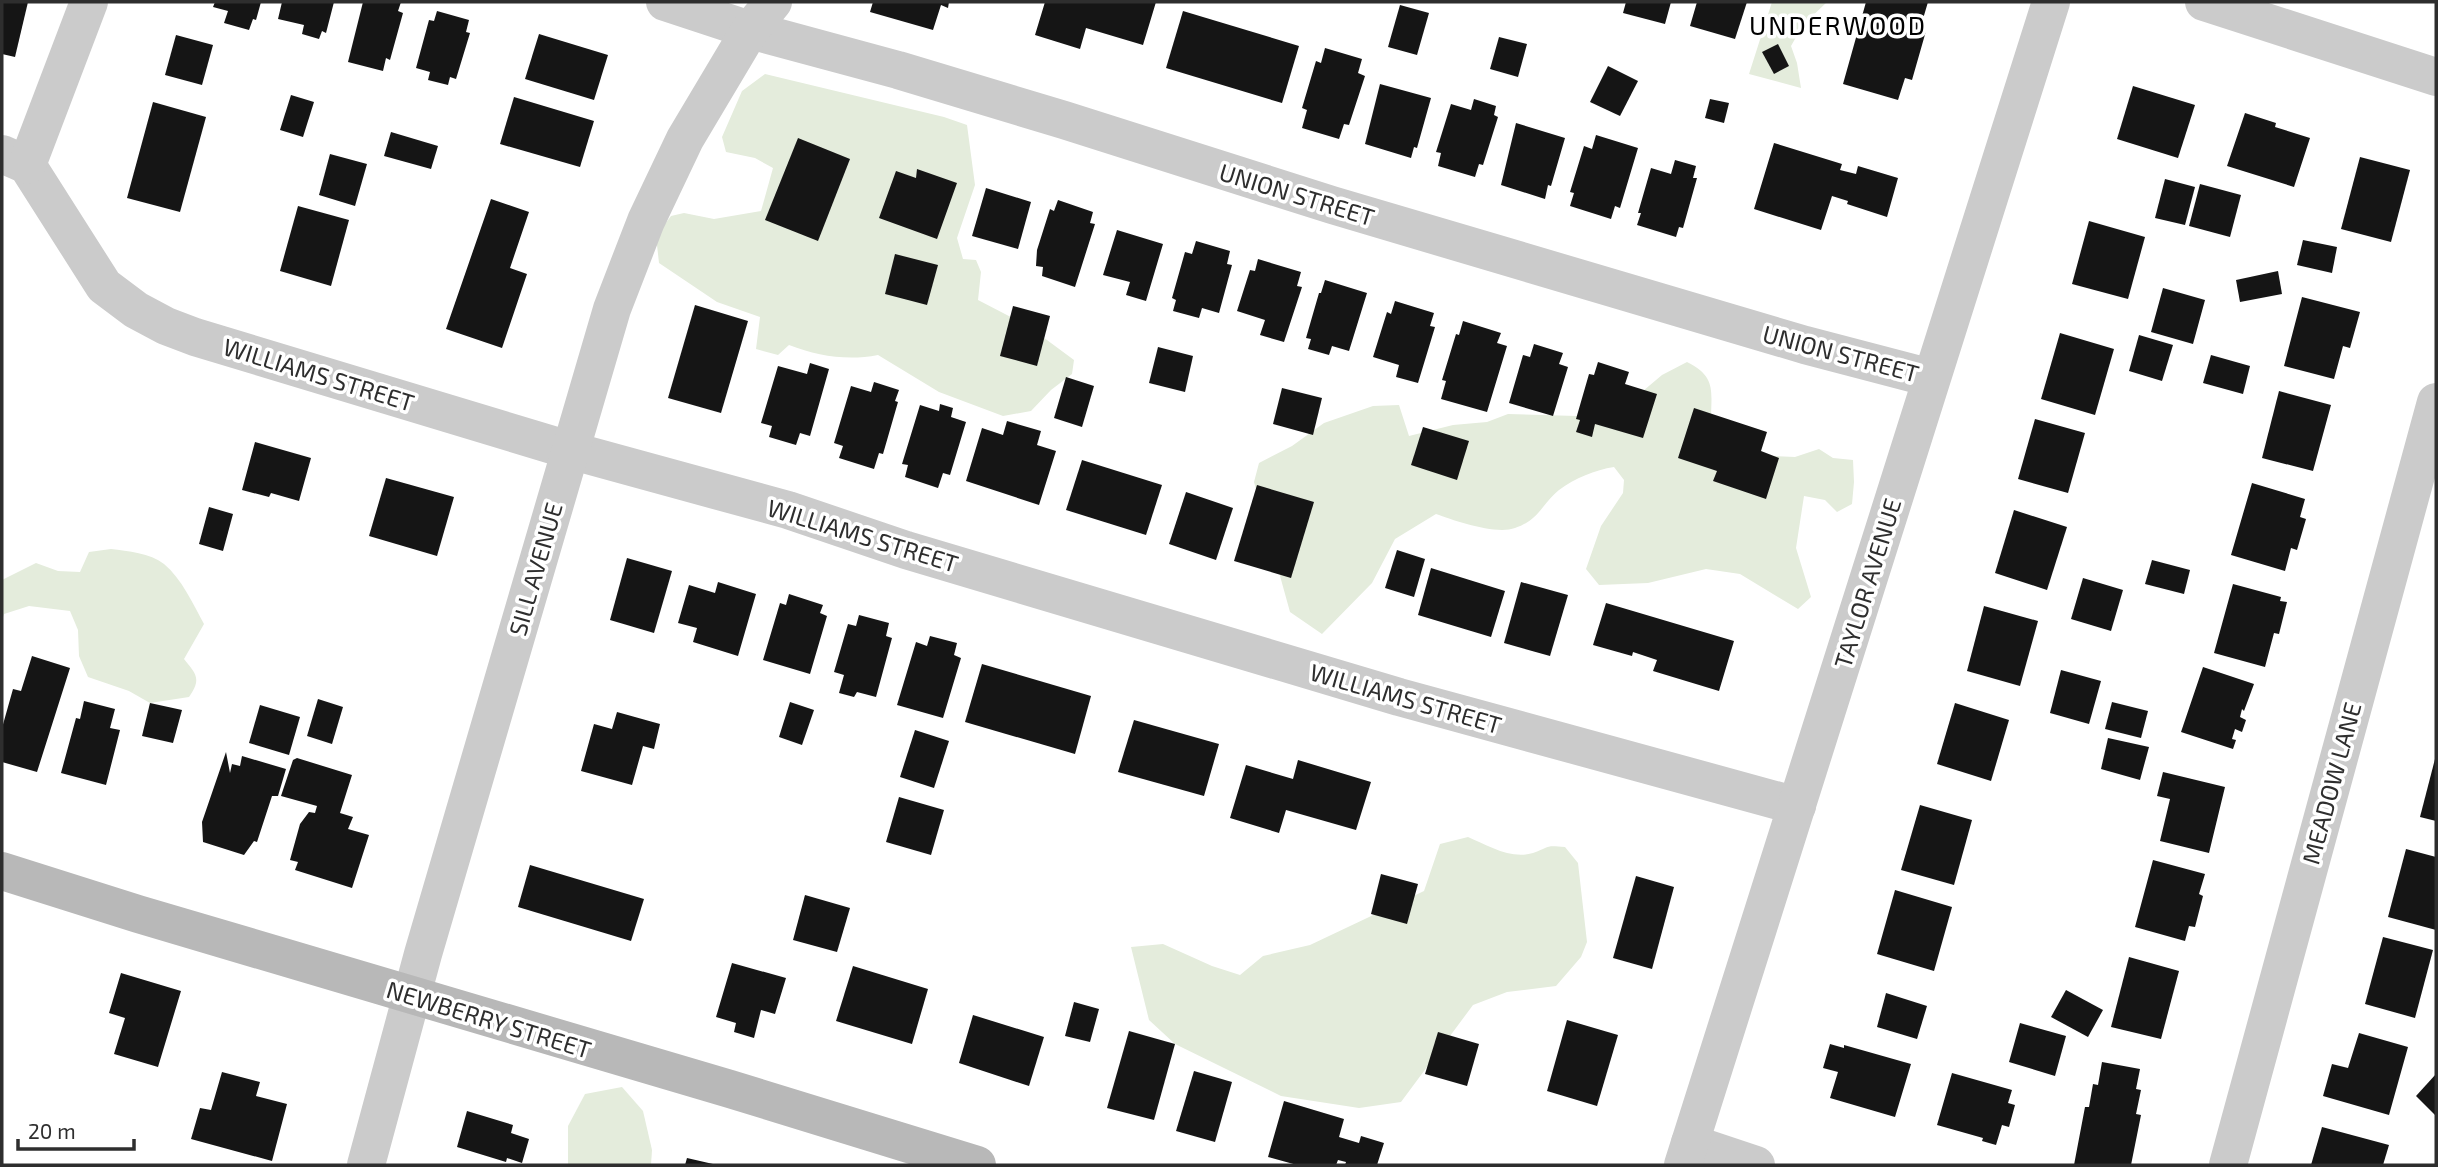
<svg xmlns="http://www.w3.org/2000/svg" width="2438" height="1167" viewBox="0 0 2438 1167" font-family="'Exo 2',sans-serif">
  <style>
    .green { fill: #e4ecdc }
    .building { fill: #151515 }
    .lines { fill: none; stroke-linecap: round; stroke-linejoin: round }
    .street { stroke: #cbcbcb; stroke-width: 38 }
    .secondary { stroke: #b8b8b8; stroke-width: 38 }
    .labels { text-anchor: middle; dominant-baseline: central; stroke-width: 7; stroke-linejoin: round; paint-order: stroke }
    .street-label { font-size: 24px; fill: #2e2e2e; stroke: #fff }
    .neighbourhood-label { font-size: 26px; letter-spacing: 2px; fill: #000; stroke: #fff }
  </style>
  <rect width="100%" height="100%" fill="#fff"/>
  <g class="green">
    <polygon points="1772,2 1827,2 1803,25 1791,46 1797,63 1801,88 1749,74"/>
    <path d="M765,74L944,117L967,125L975,185L957,238L963,259L976,260L981,272L978,300L1028,326L1074,360L1072,374L1051,390L1031,411L1003,416L939,392L878,355C847,361 818,356 789,345L778,355L756,349L760,317L717,302L659,263L656,236L671,216L684,213L714,219L761,211L773,168L755,158L726,152L722,137L742,91Z"/>
    <path d="M1687,362C1717,377 1711,391 1711,421L1752,455L1795,457L1819,449L1833,458L1853,460L1854,482L1852,504L1837,512L1825,500L1804,496L1796,548L1811,597L1798,609L1740,574L1706,569L1648,583L1599,585L1586,569L1601,526L1623,493L1624,480L1614,467C1595,470 1575,478 1559,490C1542,504 1539,520 1515,528C1496,535 1455,521 1436,514L1395,539L1372,583L1322,634L1290,612L1254,482L1259,463L1292,446L1324,423L1373,406L1399,405L1409,436L1453,425L1487,422L1508,414L1612,417L1662,375Z"/>
    <path d="M111,549C128,551 150,553 164,564C182,579 193,604 204,624L184,659C196,674 202,679 189,697L150,703L129,691L88,677L79,656L78,630L70,611L29,606L4,614L2,621V580L36,563L58,571L80,572L89,552Z"/>
    <path d="M1468,837C1487,845 1511,860 1533,853C1550,847 1544,845 1565,847L1578,863L1587,942L1581,957L1556,986L1507,992L1473,1005L1401,1102L1359,1108L1281,1096L1175,1044L1149,1020L1131,947L1163,944L1212,966L1240,975L1263,956L1310,945L1424,891L1440,844Z"/>
    <polygon points="622,1087 643,1111 652,1150 651,1165 568,1165 568,1126 585,1094"/>
  </g>
  <g class="building">
    <polygon points="2,2 28,2 15,57 2,54"/>
    <polygon points="215,2 261,2 256,20 253,19 249,30 224,23 228,11 213,7"/>
    <polygon points="282,2 334,2 326,33 322,31 319,39 302,34 304,25 278,19"/>
    <polygon points="363,2 401,2 398,11 403,13 390,60 386,58 383,71 348,62"/>
    <polygon points="873,2 949,2 948,8 941,5 933,30 870,12"/>
    <polygon points="1045,2 1156,2 1143,45 1086,28 1080,49 1035,35"/>
    <polygon points="1626,2 1671,2 1665,24 1623,13"/>
    <polygon points="1697,2 1747,2 1735,39 1690,26"/>
    <polygon points="1866,2 1928,2 1920,29 1926,31 1912,80 1905,78 1898,100 1843,84"/>
    <polygon points="1400,5 1429,13 1417,55 1388,47"/>
    <polygon points="437,11 469,20 466,32 470,33 456,79 450,77 448,85 428,80 430,72 416,68 429,20 434,21"/>
    <polygon points="1183,11 1299,46 1282,103 1166,68"/>
    <polygon points="539,34 608,55 594,100 525,79"/>
    <polygon points="176,35 213,45 202,85 165,75"/>
    <polygon points="1499,37 1527,44 1518,77 1490,69"/>
    <polygon points="1778,44 1789,66 1774,74 1762,52"/>
    <polygon points="1325,48 1362,59 1358,73 1365,76 1349,125 1344,124 1339,139 1302,128 1307,110 1302,108 1316,61 1321,63"/>
    <polygon points="1608,66 1638,81 1620,116 1590,102"/>
    <polygon points="1380,84 1431,98 1417,148 1414,147 1411,158 1365,144"/>
    <polygon points="2133,86 2195,105 2178,158 2117,139"/>
    <polygon points="291,95 314,102 303,137 280,130"/>
    <polygon points="514,97 594,121 580,167 500,144"/>
    <polygon points="1474,99 1496,106 1494,115 1498,117 1483,165 1479,164 1475,177 1438,166 1441,153 1436,152 1451,104 1471,110"/>
    <polygon points="1710,99 1729,103 1724,123 1705,118"/>
    <polygon points="153,102 206,117 180,212 127,198"/>
    <polygon points="2245,113 2276,123 2275,127 2310,138 2294,187 2227,166"/>
    <polygon points="1516,123 1565,138 1551,186 1548,185 1545,199 1501,185"/>
    <polygon points="391,132 438,146 431,169 384,156"/>
    <polygon points="1596,135 1638,148 1620,208 1615,206 1611,219 1570,206 1574,193 1570,192 1584,146 1592,149"/>
    <polygon points="798,138 850,159 818,241 765,220"/>
    <polygon points="1774,143 1842,164 1840,170 1856,174 1858,166 1898,178 1887,217 1847,204 1848,201 1832,196 1821,230 1754,209"/>
    <polygon points="330,154 367,164 355,206 319,195"/>
    <polygon points="2360,157 2410,170 2391,242 2341,229"/>
    <polygon points="1675,160 1696,166 1693,178 1697,178 1683,228 1679,227 1676,237 1637,225 1641,213 1638,213 1651,168 1671,174"/>
    <polygon points="917,169 957,183 937,239 879,218 896,171 916,178"/>
    <polygon points="2165,179 2195,187 2185,225 2155,218"/>
    <polygon points="2200,184 2241,195 2230,237 2189,226"/>
    <polygon points="986,188 1031,202 1018,249 972,236"/>
    <polygon points="491,199 529,212 510,268 527,274 502,348 446,329"/>
    <polygon points="1058,200 1093,212 1090,223 1095,224 1075,287 1042,276 1043,267 1036,266 1037,250 1050,209 1054,211"/>
    <polygon points="298,206 349,220 331,286 280,271"/>
    <polygon points="2089,221 2145,237 2128,299 2072,284"/>
    <polygon points="1117,230 1163,244 1146,301 1126,295 1130,282 1103,275"/>
    <polygon points="2303,240 2337,247 2332,273 2297,265"/>
    <polygon points="1196,241 1230,251 1227,264 1232,265 1219,313 1202,308 1199,318 1173,311 1176,300 1172,298 1185,252 1192,254"/>
    <polygon points="895,254 938,265 927,305 885,294"/>
    <polygon points="1258,259 1301,272 1297,286 1302,287 1284,342 1260,335 1265,320 1237,311 1250,270 1255,271"/>
    <polygon points="2278,271 2282,294 2240,302 2236,280"/>
    <polygon points="1325,280 1367,293 1349,351 1332,346 1329,355 1308,349 1311,339 1306,338 1319,293 1321,293"/>
    <polygon points="2163,288 2205,300 2193,344 2151,332"/>
    <polygon points="2302,297 2360,312 2350,348 2343,346 2334,379 2284,366"/>
    <polygon points="1395,301 1434,313 1430,326 1435,327 1418,383 1396,377 1399,365 1373,357 1387,312 1391,314"/>
    <polygon points="695,305 748,321 721,413 668,398"/>
    <polygon points="1013,306 1050,316 1037,366 1000,356"/>
    <polygon points="1463,321 1501,333 1497,343 1507,346 1487,412 1441,399 1446,381 1442,380 1456,334 1459,335"/>
    <polygon points="2060,333 2114,349 2095,415 2041,399"/>
    <polygon points="2139,335 2173,345 2162,381 2129,371"/>
    <polygon points="1534,344 1563,353 1559,364 1568,367 1553,416 1509,403 1523,355 1530,357"/>
    <polygon points="1158,347 1193,356 1185,392 1149,383"/>
    <polygon points="2211,355 2250,366 2243,394 2203,383"/>
    <polygon points="1598,362 1629,372 1625,384 1657,394 1643,438 1595,424 1592,437 1576,432 1580,420 1576,419 1589,374 1594,375"/>
    <polygon points="810,363 829,369 810,436 800,433 796,445 769,437 772,426 761,423 778,366 807,374"/>
    <polygon points="1066,377 1094,386 1082,427 1054,418"/>
    <polygon points="874,382 899,390 895,401 898,402 883,454 879,453 874,469 839,458 843,446 834,443 851,386 871,392"/>
    <polygon points="1282,388 1322,398 1313,435 1273,424"/>
    <polygon points="2279,391 2331,405 2313,471 2262,458"/>
    <polygon points="940,404 953,408 951,417 966,422 950,475 943,473 938,488 905,477 908,465 902,464 920,405 939,411"/>
    <polygon points="1694,408 1767,432 1761,451 1779,458 1766,499 1713,481 1717,471 1678,458"/>
    <polygon points="2035,419 2085,433 2068,493 2018,479"/>
    <polygon points="1007,421 1041,431 1037,445 1056,451 1039,505 966,481 982,428 1003,435"/>
    <polygon points="1423,427 1469,441 1457,480 1411,465"/>
    <polygon points="255,442 311,458 299,501 271,493 269,497 242,490"/>
    <polygon points="1082,460 1162,485 1146,535 1066,510"/>
    <polygon points="386,478 454,497 437,556 369,536"/>
    <polygon points="2252,483 2305,499 2300,517 2306,519 2297,550 2291,548 2285,571 2231,555"/>
    <polygon points="1257,485 1314,502 1291,578 1234,561"/>
    <polygon points="1186,492 1233,508 1216,560 1169,544"/>
    <polygon points="209,507 233,514 223,551 199,544"/>
    <polygon points="2014,510 2067,527 2047,590 1995,573"/>
    <polygon points="1397,550 1425,559 1414,597 1385,588"/>
    <polygon points="627,558 672,571 654,633 610,620"/>
    <polygon points="2152,560 2190,570 2184,594 2145,584"/>
    <polygon points="1431,568 1505,591 1491,637 1418,615"/>
    <polygon points="2083,578 2123,590 2111,631 2071,619"/>
    <polygon points="718,582 756,594 738,656 693,642 697,628 678,623 689,585 715,593"/>
    <polygon points="1521,582 1568,595 1550,656 1504,643"/>
    <polygon points="2233,584 2281,597 2280,601 2287,602 2279,634 2274,633 2265,667 2214,653"/>
    <polygon points="789,594 823,605 820,613 827,616 810,674 763,660 780,603 786,605"/>
    <polygon points="1606,603 1734,641 1719,691 1653,671 1657,660 1633,652 1632,656 1593,645"/>
    <polygon points="1984,606 2038,621 2020,686 1967,671"/>
    <polygon points="859,615 889,623 886,636 892,638 876,697 857,692 854,697 839,693 844,675 834,672 848,624 856,626"/>
    <polygon points="930,636 957,643 954,655 961,658 943,718 897,705 916,642 927,646"/>
    <polygon points="32,656 70,668 37,772 2,762 2,728 13,689 21,691"/>
    <polygon points="982,664 1091,696 1075,754 965,722"/>
    <polygon points="2203,667 2254,684 2244,711 2242,709 2240,717 2246,720 2242,732 2235,729 2232,739 2236,740 2233,749 2181,732"/>
    <polygon points="2061,670 2101,681 2089,724 2050,713"/>
    <polygon points="318,699 343,707 332,744 307,736"/>
    <polygon points="84,701 115,709 110,728 120,730 106,785 61,773 76,718 80,719"/>
    <polygon points="790,702 814,710 802,745 779,737"/>
    <polygon points="2112,702 2148,711 2141,738 2105,729"/>
    <polygon points="150,703 182,710 173,743 142,736"/>
    <polygon points="1955,703 2009,720 1991,781 1937,764"/>
    <polygon points="260,705 300,717 289,755 249,743"/>
    <polygon points="617,712 660,724 654,749 643,746 632,785 581,771 594,724 612,729"/>
    <polygon points="1134,720 1219,744 1204,796 1118,772"/>
    <polygon points="915,730 949,741 934,788 900,777"/>
    <polygon points="2108,738 2149,747 2140,780 2101,769"/>
    <polygon points="226,752 230,773 232,764 240,766 242,756 286,769 278,796 272,796 257,842 254,841 244,855 203,842 202,822"/>
    <polygon points="297,758 352,775 340,813 353,817 348,829 369,835 352,888 295,870 298,862 290,860 300,824 309,812 315,813 317,806 281,796 293,760"/>
    <polygon points="2435,759 2436,759 2436,821 2420,817"/>
    <polygon points="1298,760 1371,782 1356,830 1286,810 1279,833 1230,818 1246,765 1293,779"/>
    <polygon points="2163,772 2225,787 2209,853 2160,841 2170,799 2157,796"/>
    <polygon points="899,797 944,810 931,855 886,842"/>
    <polygon points="1920,805 1972,820 1954,885 1901,870"/>
    <polygon points="2406,849 2436,857 2436,930 2388,917"/>
    <polygon points="2153,860 2205,874 2199,894 2203,896 2195,927 2189,926 2185,941 2135,927"/>
    <polygon points="530,865 644,899 631,941 518,907"/>
    <polygon points="1381,874 1418,884 1407,924 1371,914"/>
    <polygon points="1636,876 1674,887 1652,969 1613,958"/>
    <polygon points="1895,890 1952,907 1934,971 1877,954"/>
    <polygon points="805,895 850,908 837,952 793,940"/>
    <polygon points="2383,937 2433,950 2415,1018 2365,1004"/>
    <polygon points="2129,957 2179,971 2161,1039 2111,1027"/>
    <polygon points="732,963 786,978 775,1014 761,1010 754,1038 734,1032 736,1023 716,1017"/>
    <polygon points="853,966 928,989 912,1044 836,1021"/>
    <polygon points="121,973 181,991 158,1067 114,1054 125,1018 109,1013"/>
    <polygon points="2066,990 2103,1010 2088,1037 2051,1017"/>
    <polygon points="1886,993 1927,1006 1917,1039 1877,1027"/>
    <polygon points="1074,1002 1099,1009 1090,1042 1065,1036"/>
    <polygon points="973,1015 1044,1037 1029,1086 959,1063"/>
    <polygon points="1567,1020 1618,1035 1597,1106 1547,1091"/>
    <polygon points="2020,1023 2066,1036 2055,1076 2009,1062"/>
    <polygon points="1129,1031 1175,1044 1154,1120 1107,1108"/>
    <polygon points="1438,1032 1479,1044 1467,1086 1425,1074"/>
    <polygon points="2359,1033 2408,1047 2389,1115 2323,1096 2332,1064 2348,1068"/>
    <polygon points="1830,1044 1844,1048 1844,1045 1911,1064 1895,1117 1830,1098 1838,1072 1823,1068"/>
    <polygon points="2102,1062 2140,1069 2136,1089 2141,1090 2136,1114 2141,1115 2131,1165 2074,1165 2085,1107 2089,1107 2093,1084 2098,1085"/>
    <polygon points="1194,1071 1232,1082 1215,1142 1176,1131"/>
    <polygon points="222,1072 260,1082 256,1096 287,1104 272,1161 191,1139 200,1108 211,1110"/>
    <polygon points="1952,1073 2012,1090 2008,1103 2015,1105 2009,1127 2002,1125 1996,1145 1982,1141 1983,1138 1937,1125"/>
    <polygon points="2436,1074 2436,1116 2416,1096"/>
    <polygon points="1284,1101 1344,1119 1339,1137 1359,1143 1361,1136 1384,1143 1377,1165 1345,1165 1346,1162 1338,1160 1336,1165 1297,1165 1268,1157"/>
    <polygon points="467,1111 513,1125 511,1133 529,1139 522,1163 507,1158 506,1162 457,1147"/>
    <polygon points="2322,1127 2389,1145 2383,1165 2311,1165"/>
    <polygon points="687,1158 713,1164 713,1165 685,1165"/>
  </g>
  <g class="lines">
    <g class="street">
      <polyline points="665,2 750,30 898,70 1064,120 1332,205 1805,345 1931,378"/>
      <polyline points="2204,2 2436,77"/>
      <polyline points="2,154 27,165 104,286 136,310 166,326 195,337 569,450 788,510 906,550 1399,697 1797,806"/>
      <polyline points="27,165 89,2"/>
      <polyline points="1690,1143 1756,1165"/>
      <polyline points="366,1165 423,954 612,309 646,221 685,139 750,30 773,2"/>
      <polyline points="1683,1165 2051,2"/>
      <polyline points="2228,1165 2436,402"/>
    </g>
    <polyline class="secondary" points="2,871 138,914 730,1089 977,1165"/>
  </g>
  <g class="labels">
    <g class="street-label">
      <text transform="translate(1297 194) rotate(17)">UNION STREET</text>
      <text transform="translate(1841 353) rotate(15)">UNION STREET</text>
      <text transform="translate(319 374) rotate(17)">WILLIAMS STREET</text>
      <text transform="translate(863 535) rotate(17)">WILLIAMS STREET</text>
      <text transform="translate(535 569) rotate(-74)">SILL AVENUE</text>
      <text transform="translate(1867 583) rotate(-73)">TAYLOR AVENUE</text>
      <text transform="translate(1406 698) rotate(16)">WILLIAMS STREET</text>
      <text transform="translate(2331 783) rotate(-75)">MEADOW LANE</text>
      <text transform="translate(489 1019) rotate(17)">NEWBERRY STREET</text>
    </g>
    <g class="neighbourhood-label">
      <text x="1838" y="24">UNDERWOOD</text>
    </g>
  </g>
  <rect width="2438" height="1167" fill="none" stroke="#2e2e2e" stroke-width="7"/>
  <path d="M18 1139v10h116v-10" fill="none" stroke="#2e2e2e" stroke-width="3.5"/>
  <text x="28" y="1139" font-size="21" fill="#2e2e2e" stroke="#ffffff" stroke-width="5" paint-order="stroke">20 m</text>
</svg>
